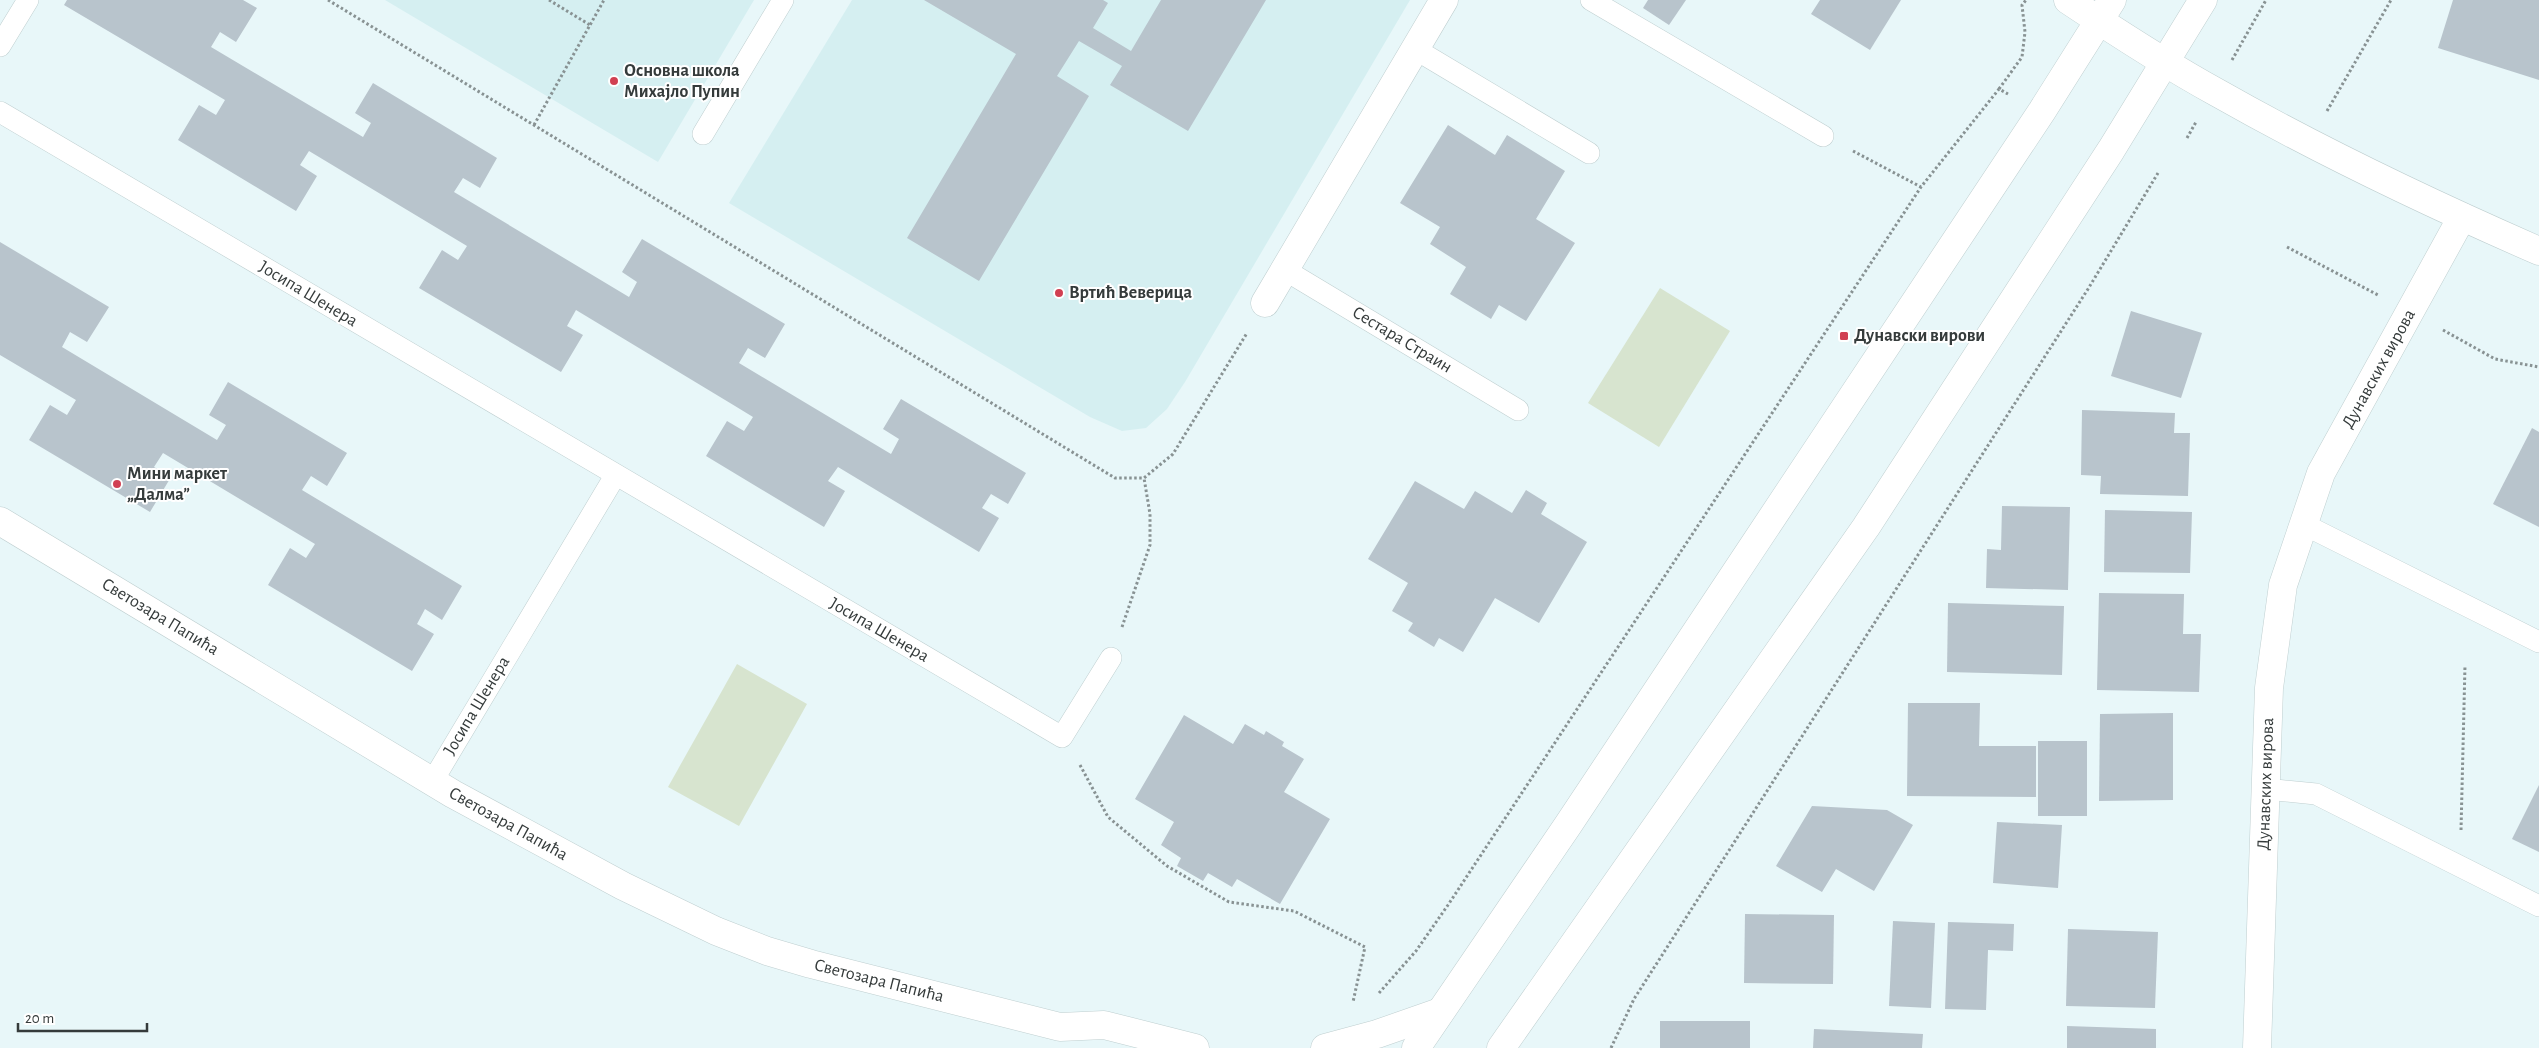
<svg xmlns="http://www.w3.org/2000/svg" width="2539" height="1048" viewBox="0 0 2539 1048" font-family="'Alegreya Sans',sans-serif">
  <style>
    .built { fill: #d5eff1 }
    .green { fill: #d7e4cf }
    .building { fill: #b8c4cc }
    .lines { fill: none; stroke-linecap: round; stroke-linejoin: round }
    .service-casing { stroke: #bfcfd0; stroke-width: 22 }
    .minor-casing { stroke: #bfcfd0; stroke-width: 29 }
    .tertiary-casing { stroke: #bfcfd0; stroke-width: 29 }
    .secondary-casing { stroke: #bfcfd0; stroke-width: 29 }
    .path { stroke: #889293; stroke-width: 3; stroke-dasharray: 2.5 2.5; stroke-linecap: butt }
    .service { stroke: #fff; stroke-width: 21 }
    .minor { stroke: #fff; stroke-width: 28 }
    .tertiary { stroke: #fff; stroke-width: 28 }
    .secondary { stroke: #fff; stroke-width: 28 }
    .poi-dot { fill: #d14052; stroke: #fff; stroke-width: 2 }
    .labels { text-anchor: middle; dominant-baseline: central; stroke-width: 4; stroke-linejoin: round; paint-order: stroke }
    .poi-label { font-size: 18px; font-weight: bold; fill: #353b3b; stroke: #fff; text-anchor: start }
    .street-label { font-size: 18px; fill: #353b3b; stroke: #fff }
  </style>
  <rect width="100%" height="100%" fill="#e8f7f9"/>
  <g class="built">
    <polygon points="385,0 754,0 658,162"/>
    <polygon points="852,0 1410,0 1185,382 1167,409 1146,428 1122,431 1090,417 729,203"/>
  </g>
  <g class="green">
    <polygon points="1660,288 1730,331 1659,447 1588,403"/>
    <polygon points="737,664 807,704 739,826 668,787"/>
  </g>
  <g class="building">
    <polygon points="67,0 243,0 257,8 236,42 220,32 211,47 363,137 371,123 355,113 373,83 497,158 480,188 463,178 454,192 629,297 637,282 622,272 642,239 785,324 765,358 748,348 739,363 891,454 899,439 883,429 901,399 1026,473 1008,504 991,494 982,508 999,518 979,552 838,467 828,481 845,491 824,527 706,456 727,421 744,431 753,417 735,406 576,310 567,326 583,335 561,372 419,288 442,250 458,260 467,246 309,151 300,165 317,176 296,211 178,140 199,105 216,115 225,100 64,5"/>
    <polygon points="924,0 1103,0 1108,3 1093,28 1131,51 1161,0 1266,0 1188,131 1110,85 1122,66 1079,41 1057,76 1089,96 979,281 907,238 1016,54"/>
    <polygon points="1648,0 1686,0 1669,25 1643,8"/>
    <polygon points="1820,0 1901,0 1870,50 1811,14"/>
    <polygon points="2453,0 2539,0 2539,80 2438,48"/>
    <polygon points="1448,125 1495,155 1507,135 1565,171 1536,219 1575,243 1526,321 1499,305 1491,319 1450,294 1466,267 1430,244 1440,227 1400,203"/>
    <polygon points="0,242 109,307 87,342 70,332 62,347 217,440 226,425 209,415 228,382 347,453 327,486 311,476 302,490 462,586 442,620 425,609 417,624 434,634 412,671 268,585 290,548 306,558 315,544 163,453 154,467 171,477 150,512 29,440 50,405 67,415 76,400 0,355"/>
    <polygon points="2131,311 2202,333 2181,398 2111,376"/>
    <polygon points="2082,410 2175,413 2174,433 2190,433 2188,496 2100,494 2101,476 2081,475"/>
    <polygon points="2532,428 2539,432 2539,527 2493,504"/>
    <polygon points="1415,481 1464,509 1475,491 1512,513 1526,490 1547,503 1541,514 1587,542 1539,623 1495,598 1463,652 1439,638 1434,647 1408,631 1413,623 1392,611 1408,583 1368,559"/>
    <polygon points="2002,506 2070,507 2068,590 1986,588 1987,549 2001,550"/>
    <polygon points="2105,510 2192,512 2190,573 2104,572"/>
    <polygon points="2099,593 2184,594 2183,634 2201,634 2199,692 2097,690"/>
    <polygon points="1948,603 2064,606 2062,675 1947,672"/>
    <polygon points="1908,703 1980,703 1979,746 2036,746 2036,797 1907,796"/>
    <polygon points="2173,713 2173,800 2099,801 2100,714"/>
    <polygon points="1184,715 1233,744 1245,724 1264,735 1266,731 1284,742 1282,746 1304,759 1284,792 1330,819 1280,904 1237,879 1232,887 1208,873 1203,881 1177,866 1181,858 1161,845 1174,822 1135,799"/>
    <rect x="2038" y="741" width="49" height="75"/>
    <polygon points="2539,785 2539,852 2512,839"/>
    <polygon points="1812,806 1887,810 1913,825 1874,891 1836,869 1822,892 1776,866"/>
    <polygon points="1997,822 2062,825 2058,888 1993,883"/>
    <polygon points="1745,914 1834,915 1833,984 1744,983"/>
    <polygon points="1893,921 1935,923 1931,1008 1889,1006"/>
    <polygon points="1948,922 2014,924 2013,951 1988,950 1986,1010 1945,1009"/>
    <polygon points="2068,929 2158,932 2155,1008 2066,1006"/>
    <rect x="1660" y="1021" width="90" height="27"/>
    <polygon points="2067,1026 2156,1029 2156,1048 2067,1048"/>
    <polygon points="1814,1029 1923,1034 1922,1048 1813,1048"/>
  </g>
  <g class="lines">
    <defs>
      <g id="service">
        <polyline points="1591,0 1823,136"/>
        <polyline points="0,46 28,0"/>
        <polyline points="1415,49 1589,153"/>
        <polyline points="0,112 1062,737 1111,658"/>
        <polyline points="703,134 783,0"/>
        <polyline points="1285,270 1518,410"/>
        <polyline points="2303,524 2539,642"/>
        <polyline points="432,782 615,476"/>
        <polyline points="2266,789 2316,794 2539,906"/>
      </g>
      <g id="minor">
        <polyline points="1265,303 1444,0"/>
        <polyline points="2257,1048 2269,688 2283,585 2321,473 2462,217"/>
      </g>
      <g id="tertiary">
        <path d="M2068,0C2116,32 2165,64 2216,92C2320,151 2429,203 2539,251"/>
        <polyline points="0,521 453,794 623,886 716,931 767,951 811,964 1060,1027 1104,1025 1195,1048"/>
      </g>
      <g id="secondary">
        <polyline points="1325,1048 1377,1034 1440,1012"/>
        <polyline points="1416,1048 1568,825 2042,111 2112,0"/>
        <polyline points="1501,1048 1866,527 2111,150 2203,0"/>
      </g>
    </defs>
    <use href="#service" class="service-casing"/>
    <use href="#minor" class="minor-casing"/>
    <use href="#tertiary" class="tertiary-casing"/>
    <use href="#secondary" class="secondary-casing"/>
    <g class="path">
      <polyline points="328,0 1115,478 1144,478 1173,454 1247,333"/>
      <polyline points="549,0 590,25"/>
      <polyline points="2232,60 2266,0"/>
      <polyline points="1999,89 2022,57 2025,32 2022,5 2026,0"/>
      <polyline points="2327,111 2391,0"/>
      <polyline points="534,125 604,0"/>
      <polyline points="2187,138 2196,122"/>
      <polyline points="1853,151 1921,187"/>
      <polyline points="2287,247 2378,295"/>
      <polyline points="2443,330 2495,359 2539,367"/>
      <polyline points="1122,627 1150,545 1150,514 1144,478"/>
      <polyline points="1080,765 1108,817 1167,866 1229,902 1294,911 1365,947 1353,1002"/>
      <polyline points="2461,830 2465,665"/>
      <polyline points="1379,993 1416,951 1448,905 1921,187 1999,89 2008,94"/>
      <polyline points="1611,1048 1634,999 2088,289 2158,173"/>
    </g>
    <use href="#service" class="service"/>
    <use href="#minor" class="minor"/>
    <use href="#tertiary" class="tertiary"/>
    <use href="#secondary" class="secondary"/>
  </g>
  <g class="poi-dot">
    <circle cx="614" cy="81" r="5"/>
    <circle cx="1059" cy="293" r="5"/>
    <rect x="1839" y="331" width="10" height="10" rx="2.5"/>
    <circle cx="117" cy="484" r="5"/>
  </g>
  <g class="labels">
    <g class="poi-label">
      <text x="624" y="71">Основна школа<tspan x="624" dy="21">Михајло Пупин</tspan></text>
      <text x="1069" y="293">Вртић Веверица</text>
      <text x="1854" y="336">Дунавски вирови</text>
      <text x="127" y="474">Мини маркет<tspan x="127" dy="21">„Далма”</tspan></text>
    </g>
    <g class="street-label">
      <text transform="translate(308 294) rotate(31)">Јосипа Шенера</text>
      <text transform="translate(1402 340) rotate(31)">Сестара Страин</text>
      <text transform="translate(2379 369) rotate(-61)">Дунавских вирова</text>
      <text transform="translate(160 617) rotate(31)">Светозара Папића</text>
      <text transform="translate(879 630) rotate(30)">Јосипа Шенера</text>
      <text transform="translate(477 706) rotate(-59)">Јосипа Шенера</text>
      <text transform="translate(2266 784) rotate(-88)">Дунавских вирова</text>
      <text transform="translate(508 824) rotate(29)">Светозара Папића</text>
      <text transform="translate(879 981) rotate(14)">Светозара Папића</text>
    </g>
  </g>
  <path d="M18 1023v8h129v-8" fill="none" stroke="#353b3b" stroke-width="2.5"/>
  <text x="25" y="1023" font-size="15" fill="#353b3b" stroke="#ffffff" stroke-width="4" paint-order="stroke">20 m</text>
</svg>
